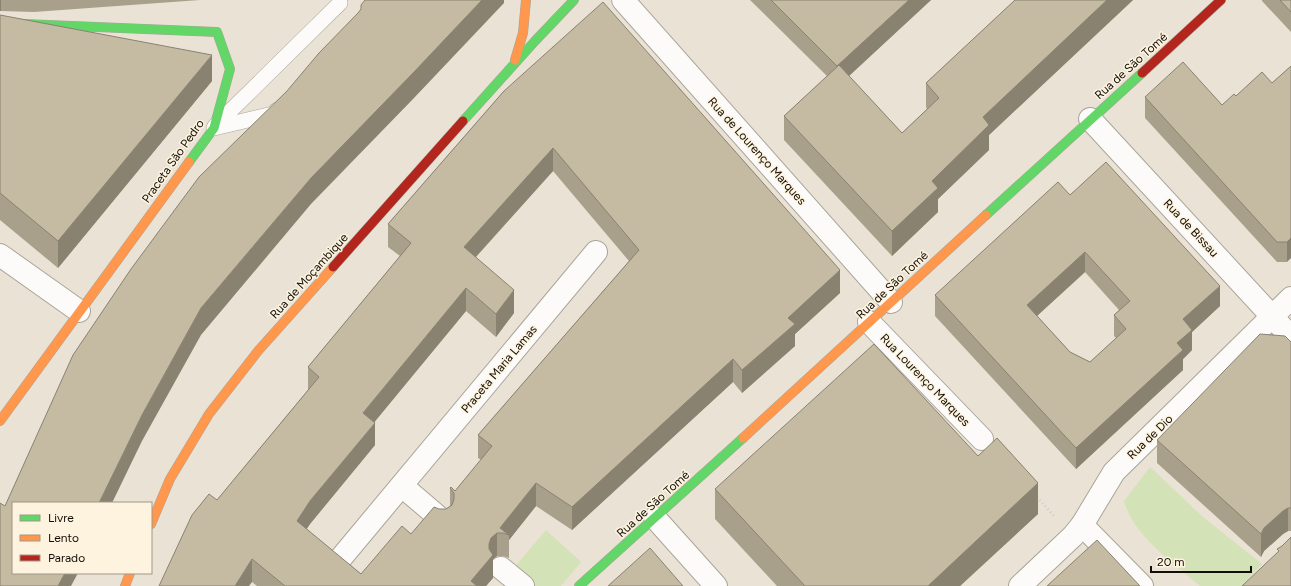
<svg xmlns="http://www.w3.org/2000/svg" width="1291" height="586" viewBox="0 0 1291 586" font-family="Figtree,sans-serif">
  <style>
    .green { fill: #d4e2b7 }
    .lines { fill: none; stroke-linecap: round; stroke-linejoin: round }
    .lane-casing { stroke: #aaa59a; stroke-width: 16 }
    .street-casing { stroke: #aaa59a; stroke-width: 24 }
    .fast-casing { stroke: #aaa59a; stroke-width: 10 }
    .slow-casing { stroke: #aaa59a; stroke-width: 10 }
    .jam-casing { stroke: #aaa59a; stroke-width: 10 }
    .path { stroke: #cbc9c5; stroke-width: 2.5; stroke-dasharray: 1 3; stroke-linecap: butt }
    .lane { stroke: #fcfbf9; stroke-width: 15 }
    .street { stroke: #fcfbf9; stroke-width: 22 }
    .fast { stroke: #63d668; stroke-width: 9 }
    .slow { stroke: #ff974d; stroke-width: 9 }
    .jam { stroke: #b3261e; stroke-width: 9 }
    .wall { fill: #a9a08b; fill-rule: evenodd }
    .shaded-wall { fill: #8a8271 }
    .building { fill: #c5baa2; stroke: #8a8271; fill-rule: evenodd }
    .labels { text-anchor: middle; dominant-baseline: central; stroke-width: 3; stroke-linejoin: round; paint-order: stroke }
    .street-label { font-size: 12px; fill: #120d06; stroke: #fdf3df }
  </style>
  <rect width="100%" height="100%" fill="#eae3d5"/>
  <g class="green">
    <path d="M1150,467L1203,517L1262,564L1242,586H1200C1174,564 1133,535 1124,501Z"/>
    <polygon points="546,530 581,562 561,586 533,586 513,569"/>
  </g>
  <g class="lines">
    <defs>
      <g id="lane">
        <polyline points="215,126 340,3"/>
        <polyline points="214,128 273,114 277,110"/>
      </g>
      <g id="street">
        <polyline points="623,0 891,302"/>
        <polyline points="1090,119 1291,337"/>
        <polyline points="0,255 79,311"/>
        <polyline points="869,322 982,439"/>
        <polyline points="402,486 442,520"/>
        <polyline points="655,518 716,586"/>
        <polyline points="1082,525 1142,586"/>
        <polyline points="341,558 596,252"/>
        <polyline points="501,568 523,586"/>
        <polyline points="1020,586 1073,536 1082,525 1114,472 1291,298"/>
      </g>
      <g id="fast">
        <polyline points="0,23 217,32 230,69 214,128 189,162"/>
        <polyline points="463,121 535,41 574,0"/>
        <polyline points="986,215 1142,73"/>
        <polyline points="579,586 743,438"/>
      </g>
      <g id="slow">
        <polyline points="515,60 523,33 526,0"/>
        <polyline points="0,421 189,162"/>
        <polyline points="743,438 986,215"/>
        <polyline points="151,524 170,479 209,414 258,351 333,267"/>
        <polyline points="125,586 130,573"/>
      </g>
      <g id="jam">
        <polyline points="1142,73 1221,0"/>
        <polyline points="333,267 463,121"/>
      </g>
    </defs>
    <use href="#lane" class="lane-casing"/>
    <use href="#street" class="street-casing"/>
    <use href="#fast" class="fast-casing"/>
    <use href="#slow" class="slow-casing"/>
    <use href="#jam" class="jam-casing"/>
    <polyline class="path" points="1037,497 1054,516"/>
    <use href="#lane" class="lane"/>
    <use href="#street" class="street"/>
    <use href="#fast" class="fast"/>
    <use href="#slow" class="slow"/>
    <use href="#jam" class="jam"/>
  </g>
  <g class="wall">
    <polygon points="0,0 200,0 34,12 0,11"/>
    <polygon points="750,0 931,0 849,76 902,133 927,109 926,107 926,83 1015,0 1133,0 989,135 989,150 938,199 938,212 892,256 784,140 784,116 827,76"/>
    <polygon points="1262,0 1291,0 1291,32 1262,1"/>
    <polygon points="0,15 212,81 58,268 0,220"/>
    <polygon points="1291,66 1287,262 1277,262 1145,118 1145,97 1222,105 1236,96 1272,83"/>
    <path d="M504,91L840,293L795,334V346L742,393L733,382L572,530L536,506L509,540V558L503,556H497L493,559V578L486,586H257L252,582L217,500L308,390V367L400,256L388,247V224ZM553,171L629,261L478,435V458L481,460L455,491L450,488V506L446,509H439L411,534L361,574L306,529L310,524L375,445L374,422L466,311L496,337L514,313L476,257Z"/>
    <path d="M1070,195L1220,306L1192,332V350L1183,359V370L1076,469L935,316V295ZM1085,272L1119,310L1114,315V336L1116,338L1090,362L1070,352L1037,316Z"/>
    <polygon points="1291,342 1291,531 1288,531 1283,534 1264,551 1261,557 1157,463 1157,440"/>
    <polygon points="978,456 1038,514 960,586 777,586 715,519 715,489"/>
  </g>
  <g class="shaded-wall">
    <rect x="0" y="0" width="1" height="11"/>
    <polygon points="482,0 504,0 504,3 414,98 311,204 201,335 142,441 112,503 99,503 142,415 201,308 311,178"/>
    <polygon points="909,0 931,0 837,87 837,66"/>
    <polygon points="1107,0 1133,0 989,135 989,150 938,199 938,212 892,256 892,231 983,117"/>
    <polygon points="212,55 212,81 58,268 58,241"/>
    <polygon points="553,148 553,171 464,270 464,247"/>
    <polygon points="1291,238 1291,258 1287,262 1287,242"/>
    <polygon points="1085,252 1085,272 1027,325 1027,305"/>
    <polygon points="840,270 840,293 795,334 795,346 742,393 742,370 788,318"/>
    <polygon points="1220,286 1220,306 1192,332 1192,350 1183,359 1183,370 1076,469 1076,448 1177,343 1183,319"/>
    <polygon points="466,288 466,311 363,436 363,413"/>
    <polygon points="514,290 514,313 496,337 496,314"/>
    <polygon points="733,359 733,382 572,530 572,507"/>
    <polygon points="375,423 375,445 310,524 297,544 297,521 310,501"/>
    <polygon points="536,483 536,506 509,540 509,535 500,528"/>
    <polygon points="1038,483 1038,514 960,586 928,586"/>
    <polygon points="1288,508 1288,531 1283,534 1264,551 1261,557 1261,534 1264,528 1283,511"/>
    <polygon points="497,533 497,556 493,559 493,578 486,586 471,586 471,581 491,538"/>
    <polygon points="252,559 252,582 249,586 235,586"/>
    <polygon points="65,573 78,573 71,586 58,586"/>
  </g>
  <g class="building">
    <polygon points="365,0 482,0 414,72 311,178 201,308 142,415 99,503 13,503 13,573 65,573 58,586 0,586 0,503 5,506 73,355 131,269 199,177 287,91 319,53 358,13 361,9 361,5"/>
    <polygon points="771,0 909,0 837,66"/>
    <polygon points="1015,0 1107,0 983,117 989,125 932,181 938,188 892,231 784,116 839,65 902,133 939,98 926,83"/>
    <polygon points="1280,0 1291,0 1291,12"/>
    <path d="M603,2L840,270L788,318L795,324L742,370L733,359L572,507L536,483L500,528L509,535L503,533H497L491,538L489,544V549L493,555L471,581L477,586H285L252,559L235,586H159L192,515L209,494L217,500L319,377L308,367L411,243L388,224L504,91ZM553,148L639,250L478,435L492,446L455,491L451,487L450,488L454,493V499L452,505L446,509H439L434,507L411,534L402,526L361,574L297,521L310,501L375,423L363,413L466,288L496,314L514,290L464,247Z"/>
    <polygon points="0,15 212,55 58,241 0,193"/>
    <polygon points="1183,62 1222,105 1234,94 1236,96 1262,72 1272,83 1291,66 1291,238 1287,242 1277,242 1145,97"/>
    <path d="M1106,162L1220,286L1183,319L1192,330L1177,343L1183,350L1076,448L935,295L1058,182L1070,195ZM1085,252L1130,301L1114,315L1126,329L1090,362L1070,352L1027,305Z"/>
    <polygon points="1260,334 1285,336 1291,342 1291,508 1288,508 1283,511 1264,528 1261,534 1157,440"/>
    <polygon points="874,344 978,456 997,438 1038,483 928,586 805,586 715,489"/>
    <polygon points="1291,537 1291,586 1242,586 1279,551 1277,549 1282,546"/>
    <polygon points="1097,540 1140,586 1047,586"/>
    <polygon points="650,548 683,586 608,586"/>
  </g>
  <g class="labels">
    <g class="street-label">
      <text transform="translate(1131 66) rotate(-42)">Rua de São Tomé</text>
      <text transform="translate(757 151) rotate(48)">Rua de Lourenço Marques</text>
      <text transform="translate(173 161) rotate(-55)">Praceta São Pedro</text>
      <text transform="translate(1191 228) rotate(47)">Rua de Bissau</text>
      <text transform="translate(309 276) rotate(-48)">Rua de Moçambique</text>
      <text transform="translate(892 285) rotate(-43)">Rua de São Tomé</text>
      <text transform="translate(499 369) rotate(-50)">Praceta Maria Lamas</text>
      <text transform="translate(925 380) rotate(46)">Rua Lourenço Marques</text>
      <text transform="translate(1150 437) rotate(-44)">Rua de Dio</text>
      <text transform="translate(653 504) rotate(-42)">Rua de São Tomé</text>
    </g>
  </g>
  <rect x="12" y="502" width="140" height="72" fill="#fdf3df" stroke="#9f9788"/>
  <rect x="20" y="515" width="20" height="6" fill="#63d668" stroke="#9f9788"/>
  <text x="48" y="522" font-size="12" fill="#120d06">Livre</text>
  <rect x="20" y="535" width="20" height="6" fill="#ff974d" stroke="#9f9788"/>
  <text x="48" y="542" font-size="12" fill="#120d06">Lento</text>
  <rect x="20" y="555" width="20" height="6" fill="#b3261e" stroke="#9f9788"/>
  <text x="48" y="562" font-size="12" fill="#120d06">Parado</text>
  <path d="M1151 566v6h100v-6" fill="none" stroke="#120d06" stroke-width="2"/>
  <text x="1157" y="566" font-size="12" fill="#120d06" stroke="#fdf3df" stroke-width="3" paint-order="stroke">20 m</text>
</svg>
